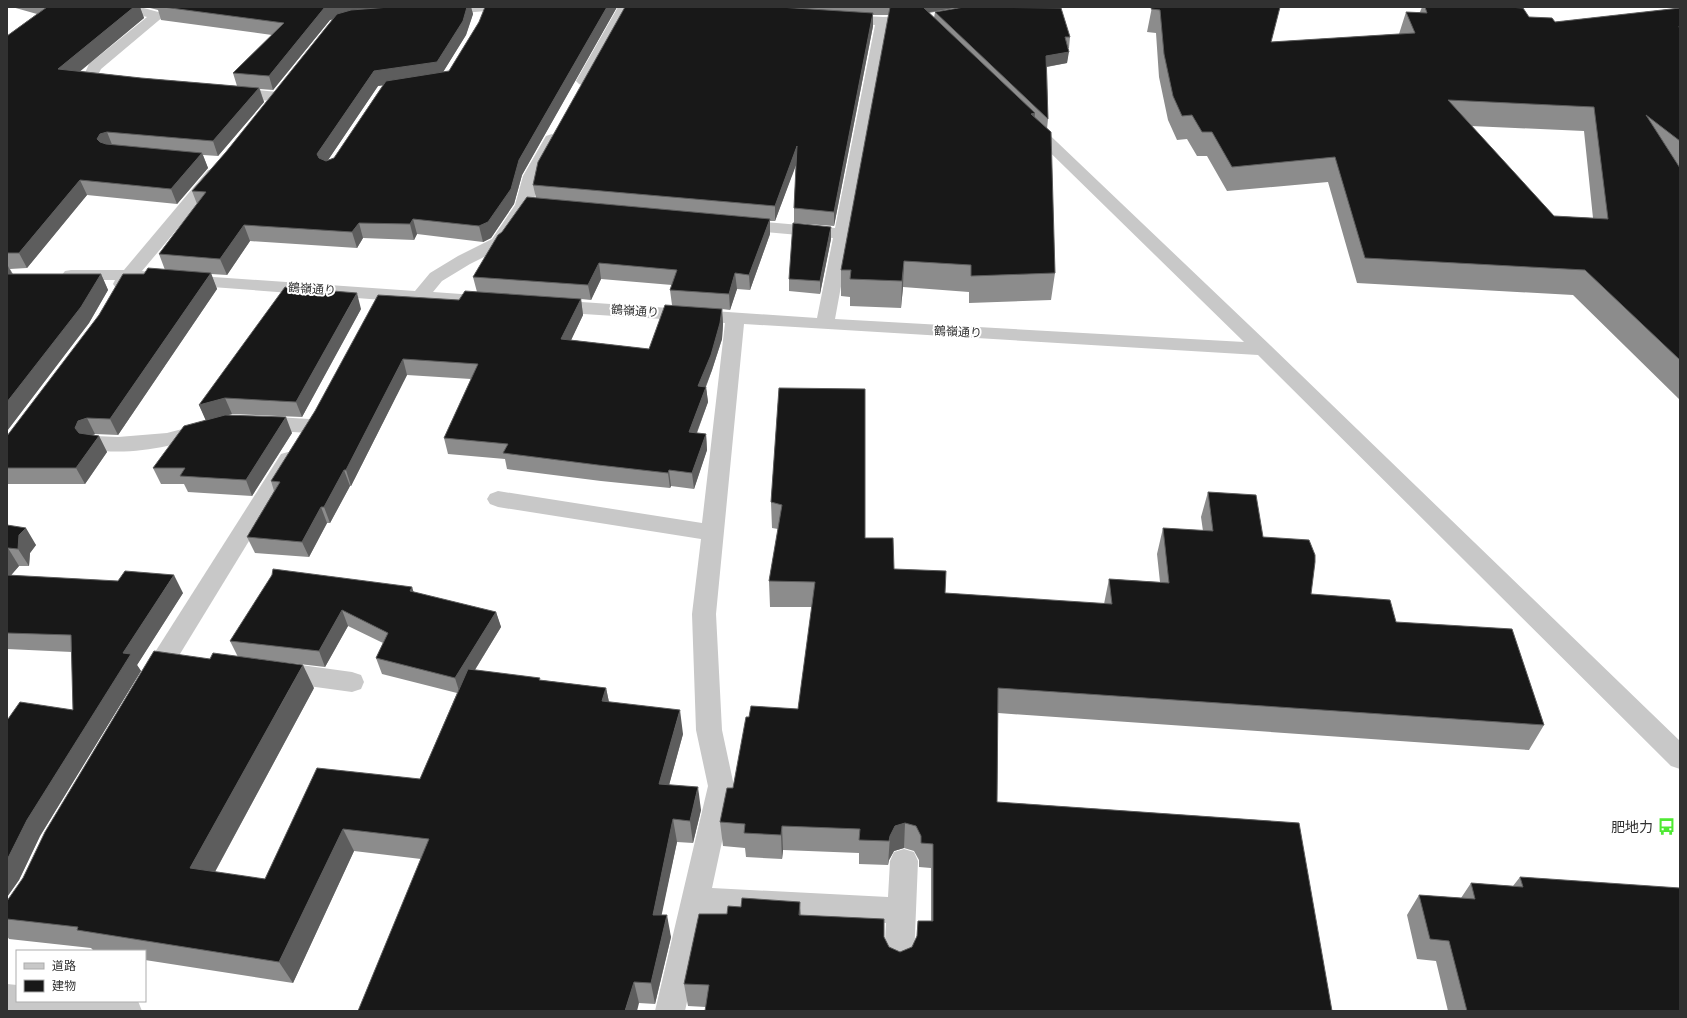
<svg xmlns="http://www.w3.org/2000/svg" width="1687" height="1018" viewBox="0 0 1687 1018" font-family="'Archivo Narrow','Noto Sans JP',sans-serif">
  <style>
    .lines { fill: none; stroke-linecap: round; stroke-linejoin: round }
    .minor { fill: #c8c8c8; fill-rule: evenodd }
    .wall { fill: #8c8c8c; fill-rule: evenodd }
    .shaded-wall { fill: #5d5d5d }
    .building { fill: #181818; stroke: #5d5d5d; fill-rule: evenodd }
    .labels { text-anchor: middle; dominant-baseline: central; stroke-width: 4; stroke-linejoin: round; paint-order: stroke }
    .street-label { font-size: 12px; fill: #313131; stroke: #fff }
    .near-poi-label { font-size: 14px; fill: #313131; stroke: #fff; text-anchor: end }
  </style>
  <rect width="100%" height="100%" fill="#fff"/>
  <g class="lines">
    <g class="minor">
      <path d="M118,7H140L162,13L164,16L101,69L99,73L104,76L122,78L125,81L122,84C111,87 91,86 84,75L89,64L147,17L120,10Z"/>
      <polygon points="441,7 493,7 491,10 486,11 442,15 437,14 435,11 437,8"/>
      <polygon points="618,7 632,7 592,81 589,84 584,86 579,84 576,81"/>
      <polygon points="843,15 883,17 918,16 923,17 925,20 923,23 889,25 835,319 1244,342 1022,125 1024,122 1030,120 1036,122 1270,345 1680,741 1680,769 1671,766 1258,355 744,324 716,614 722,730 734,786 712,888 888,897 890,861 894,852 904,849 914,852 918,861 914,959 909,969 899,973 889,969 884,959 886,923 706,914 685,1011 655,1011 708,786 696,730 692,614 701,539 498,507 490,504 487,499 490,494 498,491 702,523 725,323 552,312 545,310 543,306 545,302 552,300 817,318 833,238 741,230 735,229 732,225 735,221 741,220 835,228 875,25 838,22 836,19 838,16"/>
      <polygon points="233,88 278,92 283,94 286,97 283,100 278,102 228,96 225,93 228,90"/>
      <polygon points="552,134 558,136 560,139 539,176 533,205 504,247 470,264 442,281 433,292 489,296 496,298 498,302 496,306 489,308 185,285 179,284 176,280 179,276 185,275 415,291 430,273 458,256 492,239 515,205 523,176 546,136"/>
      <path d="M214,169L220,170L222,174L220,178L142,271L158,273L161,277L158,281L152,282L134,281C128,288 125,290 116,288L113,284L115,280H71L65,279L62,275L65,271L71,270H124L208,170Z"/>
      <polygon points="260,416 309,419 316,421 319,426 316,431 309,433 260,430 253,428 250,423 253,418"/>
      <path d="M205,423L212,425L215,430L212,435C177,445 124,458 88,448L85,443L88,438L95,436L118,437L167,433Z"/>
      <polygon points="288,452 295,454 299,459 161,685 152,688 143,685 140,678 143,671 281,454"/>
      <polygon points="279,662 352,672 361,675 364,682 361,689 352,692 279,682 270,679 267,672 270,665"/>
      <polygon points="7,984 17,985 17,1001 138,1001 142,1011 7,1011"/>
    </g>
  </g>
  <g class="wall">
    <path d="M12,7H140L144,18L79,71L141,78L237,86L233,73L272,35L161,20L158,10L146,7H471L473,14L466,35L443,72L449,71L479,22L485,7H617L522,175L514,204L491,238L483,242L417,234L414,240L363,238L357,248L250,241L227,275L211,274L217,289L118,435L95,434L93,435L99,436L107,452L85,484H7V436L144,274L165,270L159,254L197,204L192,191L226,152L333,19L330,20L273,90L260,89L264,102L218,156L203,155L208,168L177,204L87,195L27,268L10,269L13,274H101L108,290L89,323L7,431V36L37,14ZM383,85L334,158L328,160L378,86Z"/>
    <path d="M625,7H960L929,13L934,18L935,12L1070,37L1069,48H1068L1067,63L1047,67L1048,119L1047,129L1055,273L1051,300L969,303V292L903,287L901,308L850,306V297L841,296V270L889,15H873V26L834,226L794,223V208L796,164L775,221H770V234L750,290L737,289L730,310L722,309L723,324L722,339L712,370L706,387L708,402L697,433L706,434L707,450L694,489L671,486L670,488L601,481L507,469L505,459L448,454L444,438L471,379L407,375L351,486H350L330,523H327L309,557L255,553L247,537L274,491L271,481L459,300L477,292L473,277L502,232L536,198L533,185ZM601,279L672,285L670,290L672,305L649,349L571,340L583,315L581,299L591,300Z"/>
    <path d="M1152,7L1271,42L1399,34L1406,12H1420L1422,7H1508L1529,17L1555,22L1680,8V400L1573,295L1357,283L1328,182L1227,191L1207,156H1197L1187,139L1177,140L1168,120L1159,77L1156,33L1147,32ZM1471,126L1584,131L1593,218L1554,216Z"/>
    <polygon points="831,227 831,239 820,294 789,291 789,279"/>
    <polygon points="361,309 302,417 232,414 228,415 292,433 252,496 188,492 184,484 161,484 153,468 206,420 199,405"/>
    <polygon points="779,388 865,538 894,569 945,593 1104,604 1109,579 1160,582 1157,554 1163,528 1203,531 1201,517 1208,492 1263,537 1311,594 1396,622 1544,725 1529,750 998,713 997,802 1332,1011 706,1007 688,1006 684,984 801,915 884,937 889,947 900,952 912,947 917,938 918,921 931,921 931,868 919,867 919,860 914,851 904,848 894,851 889,860 888,865 859,864 859,853 783,850 782,859 746,857 745,848 723,846 720,822 733,788 749,717 798,709 812,607 770,607 769,581 778,529 772,528 771,502"/>
    <polygon points="7,525 36,545 30,553 29,566 19,566 11,575 183,593 137,665 141,671 40,836 19,880 7,897 7,719 73,710 72,652 7,649"/>
    <polygon points="412,587 413,592 496,612 501,627 475,670 541,680 606,688 609,702 683,734 669,785 701,810 693,843 677,842 661,915 671,937 655,1004 639,1003 421,859 354,851 293,983 145,960 145,951 94,951 91,948 9,939 7,936 7,901 314,688 215,872 265,879 420,779 457,693 382,674 376,658 383,643 348,626 325,667 238,657 230,641"/>
    <polygon points="1520,877 1680,1011 1448,1011 1436,961 1417,959 1407,915 1419,895 1461,898 1471,883 1513,886"/>
  </g>
  <g class="shaded-wall">
    <polygon points="134,7 140,7 144,18 65,84 58,69"/>
    <polygon points="325,7 428,7 355,14 330,20 273,90 269,76"/>
    <polygon points="467,7 471,7 473,14 466,35 440,77 378,86 322,169 317,154 374,71"/>
    <polygon points="607,7 617,7 522,175 514,204 491,238 483,242 479,226 519,160"/>
    <polygon points="925,7 960,7 924,13"/>
    <polygon points="873,13 873,26 834,226 834,212"/>
    <polygon points="1069,52 1067,63 1045,67 1046,56"/>
    <polygon points="259,88 264,102 218,156 213,141"/>
    <polygon points="1035,113 1033,139 1031,114"/>
    <polygon points="107,132 113,147 104,154 97,139 100,134"/>
    <polygon points="797,146 798,160 775,221 775,206"/>
    <polygon points="202,153 208,168 177,204 171,189"/>
    <polygon points="80,180 87,195 27,268 19,253"/>
    <polygon points="413,219 417,234 414,240 410,224"/>
    <polygon points="770,219 770,234 750,290 749,275"/>
    <polygon points="359,223 363,238 357,248 352,232"/>
    <polygon points="244,225 250,241 227,275 220,259"/>
    <polygon points="831,227 831,239 820,294 820,281"/>
    <polygon points="904,261 903,287 901,308 902,281"/>
    <polygon points="599,263 601,279 591,300 588,285"/>
    <polygon points="8,266 16,282 7,286 7,267"/>
    <polygon points="211,273 217,289 118,435 110,419"/>
    <polygon points="735,273 737,289 730,310 729,294"/>
    <polygon points="101,274 108,290 89,323 7,431 7,402"/>
    <polygon points="357,293 361,309 302,417 296,402"/>
    <polygon points="581,299 583,315 564,355 561,339"/>
    <polygon points="722,309 723,324 722,339 712,370 700,401 698,386"/>
    <polygon points="403,359 407,375 351,486 346,470"/>
    <polygon points="706,387 708,402 691,448 689,432"/>
    <polygon points="225,398 232,414 206,421 199,405"/>
    <polygon points="286,417 292,433 252,496 246,480"/>
    <polygon points="87,418 95,434 87,437 84,444 75,428 78,421"/>
    <polygon points="706,434 707,450 694,489 692,473"/>
    <polygon points="99,436 107,452 85,484 76,468"/>
    <polygon points="344,470 350,486 330,523 324,507"/>
    <polygon points="669,470 671,486 670,488 668,473"/>
    <polygon points="321,507 327,523 309,557 302,542"/>
    <polygon points="26,528 36,545 30,553 29,566 18,549 19,535"/>
    <polygon points="8,548 19,566 7,580 7,549"/>
    <polygon points="174,575 183,593 137,665 141,671 40,836 19,880 7,897 7,860 27,820 123,653"/>
    <polygon points="412,587 417,603 410,591"/>
    <polygon points="342,610 348,626 325,667 319,651"/>
    <polygon points="496,612 501,627 460,694 455,678"/>
    <polygon points="303,665 314,688 205,890 190,868"/>
    <polygon points="606,688 611,712 602,701"/>
    <polygon points="680,710 683,734 663,807 659,784"/>
    <polygon points="698,787 701,810 693,843 690,821"/>
    <polygon points="673,819 677,842 657,937 653,915"/>
    <polygon points="905,823 904,848 894,851 889,860 888,865 890,836 895,826"/>
    <polygon points="782,826 783,850 782,859 781,835"/>
    <polygon points="343,829 354,851 293,983 279,962"/>
    <polygon points="800,902 801,925 799,915"/>
    <polygon points="667,915 671,937 655,1004 651,983"/>
    <polygon points="634,982 639,1003 637,1011 625,1011"/>
  </g>
  <g class="building">
    <polygon points="47,7 134,7 58,69 141,78 259,88 213,141 107,132 100,134 97,139 100,142 106,144 202,153 171,189 80,180 19,253 7,253 7,36"/>
    <polygon points="163,7 325,7 269,76 233,73 284,23"/>
    <polygon points="390,7 467,7 463,21 437,62 374,71 317,154 319,158 326,161 334,158 386,81 449,71 479,22 485,7 607,7 519,160 511,189 488,222 479,226 413,219 410,224 359,223 352,232 244,225 220,259 159,254 206,192 192,191 226,152 337,14 351,10"/>
    <polygon points="625,7 779,7 873,13 834,212 794,208 797,146 775,206 533,185 538,162"/>
    <polygon points="890,7 923,7 1035,113 1031,114 1051,132 1055,273 971,276 971,265 904,261 902,281 850,279 851,270 841,270"/>
    <polygon points="964,7 1061,8 1070,37 1065,37 1069,52 1046,56 1048,119 935,12"/>
    <path d="M1152,7H1280L1271,42L1415,33L1406,12L1427,13L1425,7H1508L1523,8L1529,17L1552,18L1555,22L1680,8V26H1679L1680,30V141L1646,115L1680,168V360L1585,270L1365,258L1335,157L1232,167L1212,132H1202L1192,115L1182,116L1173,96L1164,54L1160,10L1151,9ZM1448,100L1594,107L1608,219L1554,216Z"/>
    <polygon points="527,197 770,219 749,275 735,273 729,294 670,290 677,270 599,263 588,285 473,277 498,235 502,232"/>
    <polygon points="793,223 831,227 820,281 789,279"/>
    <polygon points="148,268 211,273 110,419 87,418 78,421 75,428 79,433 99,436 76,468 7,468 7,436 99,315 123,274 144,274"/>
    <polygon points="7,274 101,274 81,307 7,402"/>
    <polygon points="285,287 357,293 296,402 225,398 199,405"/>
    <polygon points="465,291 581,299 561,339 649,349 665,305 722,309 720,323 711,355 698,386 706,387 689,432 706,434 692,473 669,470 668,473 598,465 503,453 508,444 444,438 478,364 403,359 346,470 344,470 324,507 321,507 302,542 247,537 280,482 271,481 315,411 378,295 459,300"/>
    <polygon points="779,388 865,389 865,538 893,538 894,569 946,571 945,593 1112,604 1109,579 1169,583 1163,528 1213,531 1208,492 1256,495 1263,537 1309,540 1315,555 1315,562 1311,594 1390,600 1396,622 1512,629 1544,725 998,688 997,802 1299,823 1332,1011 705,1011 709,985 684,984 699,914 727,914 728,906 741,907 742,898 800,902 799,915 884,919 884,937 889,947 900,952 912,947 917,936 918,921 933,921 933,844 921,843 921,836 916,826 905,823 895,826 890,836 889,841 859,840 860,829 782,826 781,835 744,833 745,824 720,822 727,788 733,788 746,717 749,717 751,706 798,709 815,582 769,581 782,505 771,502"/>
    <polygon points="225,415 286,417 246,480 180,476 185,468 153,468 184,426"/>
    <polygon points="7,525 26,528 19,535 18,549 8,548 7,549"/>
    <polygon points="273,569 412,587 410,591 496,612 455,678 376,658 388,633 342,610 319,651 230,641 272,575"/>
    <polygon points="125,571 174,575 123,653 131,654 27,820 7,860 7,719 8,719 20,702 73,710 71,635 7,633 7,575 118,581"/>
    <polygon points="154,651 210,659 213,653 303,665 190,868 265,879 317,768 420,779 468,669 540,678 539,680 606,688 602,701 680,710 659,784 698,787 690,821 673,819 653,915 667,915 651,983 634,982 625,1011 358,1011 429,839 343,829 279,962 77,930 78,927 7,919 7,901 23,878 45,832"/>
    <polygon points="1520,877 1680,888 1680,1011 1467,1011 1449,941 1430,939 1419,895 1475,899 1471,883 1523,887"/>
  </g>
  <defs>
    <symbol id="bus-bare" viewBox="-9 -9 18 18"><path d="M-5-6H5V4H4V6H2V4H-2V6H-4V4H-5ZM-3.5-4V0h7V-4ZM-3.5 1.2v1.5H-2V1.2ZM2 1.2v1.5H3.5V1.2Z" fill="#4fe933" stroke="#fff" stroke-width="2.5" paint-order="stroke"/></symbol>
  </defs>
  <g fill-rule="evenodd">
    <use href="#bus-bare" x="1654" y="814" width="25" height="25"/>
  </g>
  <g class="labels">
    <g class="street-label">
      <text transform="translate(312 289) rotate(4)">鶴嶺通り</text>
      <text transform="translate(635 311) rotate(4)">鶴嶺通り</text>
      <text transform="translate(958 332) rotate(3)">鶴嶺通り</text>
    </g>
    <g class="near-poi-label">
      <text x="1653" y="827">肥地力</text>
    </g>
  </g>
  <rect width="1687" height="1018" fill="none" stroke="#313131" stroke-width="16"/>
  <rect x="16" y="950" width="130" height="52" fill="#ffffff" stroke="#adadad"/>
  <rect x="24" y="963" width="20" height="6" fill="#c8c8c8" stroke="#adadad"/>
  <text x="52" y="970" font-size="12" fill="#313131">道路</text>
  <rect x="24" y="980" width="20" height="12" fill="#181818" stroke="#adadad"/>
  <text x="52" y="990" font-size="12" fill="#313131">建物</text>
</svg>
